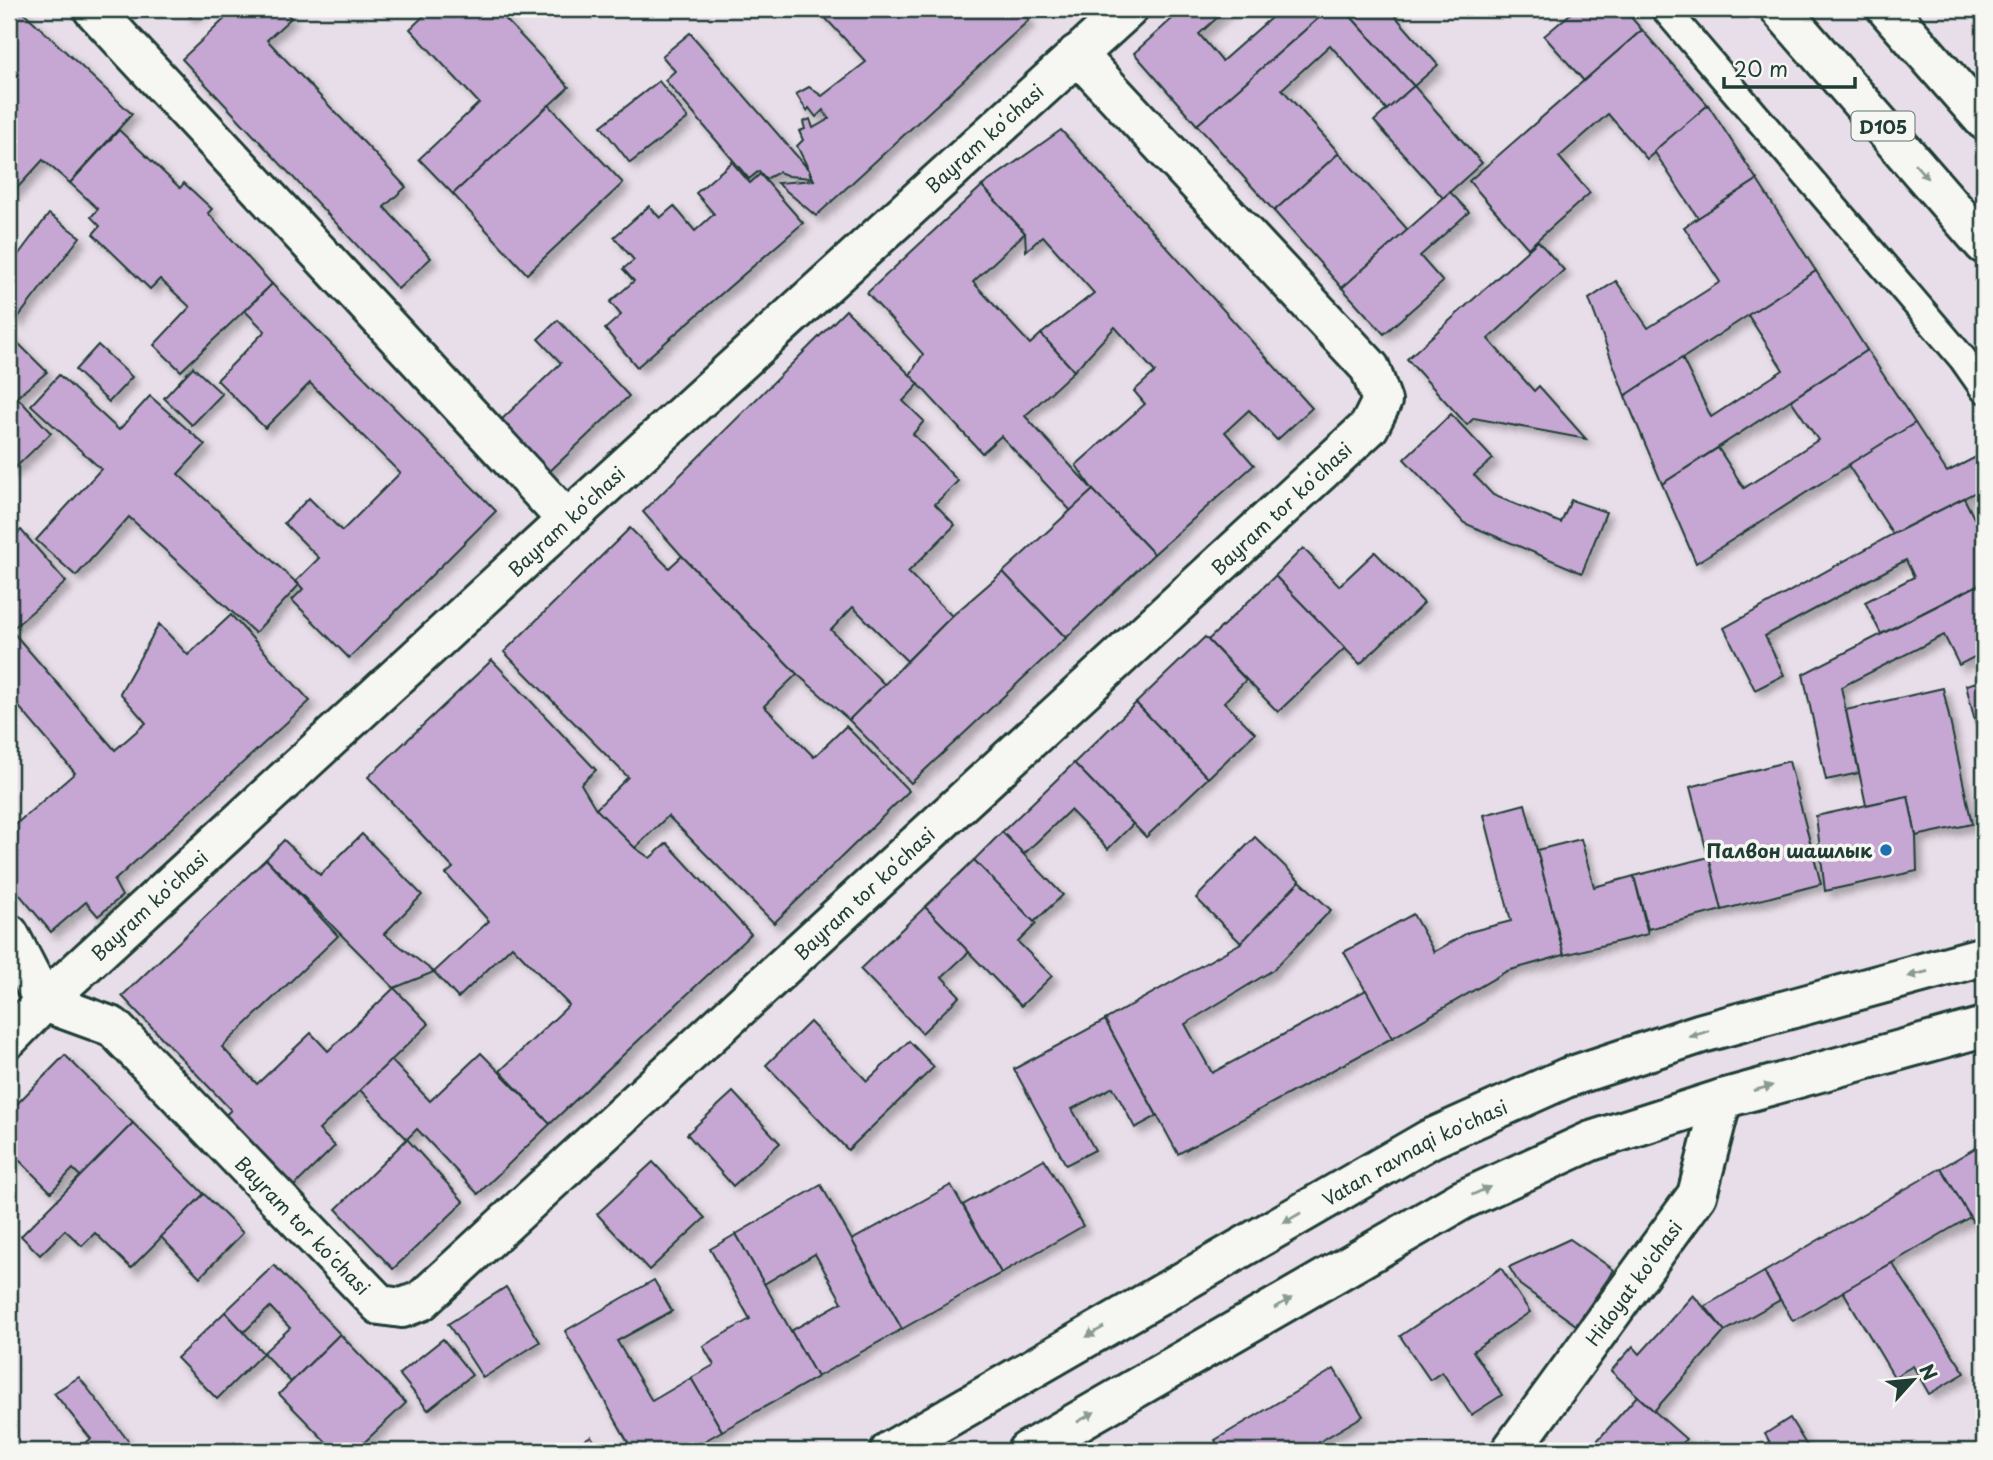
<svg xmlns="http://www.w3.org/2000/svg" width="1993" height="1460" viewBox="0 0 1993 1460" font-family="'Playpen Sans',sans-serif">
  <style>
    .building { fill: #c6a7d3; stroke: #1f3d34; stroke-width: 2; filter: url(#shadow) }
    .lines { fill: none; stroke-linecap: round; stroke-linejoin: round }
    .service-casing { stroke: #1f3d34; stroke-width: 32 }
    .minor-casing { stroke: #1f3d34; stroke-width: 44 }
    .tertiary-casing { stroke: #1f3d34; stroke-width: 44 }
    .secondary-casing { stroke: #1f3d34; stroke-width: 44 }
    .trunk-casing { stroke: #1f3d34; stroke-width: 44 }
    .service { stroke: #f6f6f2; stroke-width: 26 }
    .minor { stroke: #f6f6f2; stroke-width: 38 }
    .tertiary { stroke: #f6f6f2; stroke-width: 38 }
    .secondary { stroke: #f6f6f2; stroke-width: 38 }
    .trunk { stroke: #f6f6f2; stroke-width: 38 }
    .oneway { fill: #8a9a93 }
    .poi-dot { fill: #1f6fb2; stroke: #f6f6f2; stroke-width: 2.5 }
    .labels { text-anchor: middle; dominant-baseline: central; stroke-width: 7; stroke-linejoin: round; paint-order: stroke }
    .shield { fill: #f6f6f2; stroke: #60746d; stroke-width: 2 }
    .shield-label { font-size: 18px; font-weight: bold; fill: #1f3d34 }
    .street-label { font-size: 19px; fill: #1f3d34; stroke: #f6f6f2 }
    .poi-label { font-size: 19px; font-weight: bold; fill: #1f3d34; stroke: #f6f6f2; text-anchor: end }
  </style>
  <defs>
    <filter id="shadow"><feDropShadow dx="6" dy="6" stdDeviation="3.5" flood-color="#0004"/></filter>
  </defs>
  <rect width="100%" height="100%" fill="#e8dee9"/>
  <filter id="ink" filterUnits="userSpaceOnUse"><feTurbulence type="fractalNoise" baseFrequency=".0143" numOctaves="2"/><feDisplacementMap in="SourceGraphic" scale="14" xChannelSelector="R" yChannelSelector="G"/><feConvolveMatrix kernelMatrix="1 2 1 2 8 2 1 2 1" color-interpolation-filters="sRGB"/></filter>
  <g filter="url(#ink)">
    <g class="building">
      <polygon points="9,9 20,9 132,114 70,183 43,160 9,197"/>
      <polygon points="183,9 201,9 190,17"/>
      <polygon points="235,9 282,9 291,18 267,40 406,187 384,207 431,258 398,289 182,59"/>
      <polygon points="431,9 496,9 569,87 453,194 419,159 479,103 410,29"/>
      <polygon points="817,9 1017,9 1029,20 816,216 777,183 814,180 797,146 803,140 799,131 805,129 803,122 810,119 813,128 829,119 823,110 816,117 809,108 807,111 796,94 809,87 822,96 866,62"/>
      <polygon points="1183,9 1227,9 1199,34 1222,61 1281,9 1329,9 1197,125 1134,53"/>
      <polygon points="1329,9 1344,9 1414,86 1387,110 1330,45 1282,89 1339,153 1274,211 1197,125"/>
      <polygon points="1344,9 1389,9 1438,65 1414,86"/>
      <polygon points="1576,9 1624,9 1642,30 1584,81 1544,36"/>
      <polygon points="1642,30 1708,105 1647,159 1608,114 1559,157 1590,193 1528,248 1469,181"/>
      <polygon points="690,33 809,170 811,178 789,176 779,172 766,179 759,171 749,179 665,80 675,71 662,56"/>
      <polygon points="659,81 688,118 630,163 601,126"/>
      <polygon points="1414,86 1482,163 1443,198 1374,121"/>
      <polygon points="549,105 623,183 527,274 453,194"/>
      <polygon points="1708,105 1757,180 1698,218 1654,151"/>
      <polygon points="119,130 180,188 184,183 212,209 208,213 272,284 181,371 154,345 190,307 160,279 150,289 93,234 100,226 91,217 98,209 70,183"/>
      <polygon points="1061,130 1312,408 1277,440 1249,410 1225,432 1254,465 1154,554 1093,490 1076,465 1145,404 1134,391 1155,372 1115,327 1074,371 1041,334 1094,293 1043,236 1026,251 1025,233 982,186"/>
      <polygon points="1339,153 1408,230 1342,288 1274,211"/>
      <polygon points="732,162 750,183 760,174 803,223 637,367 605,329 621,315 610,302 634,281 623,269 634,260 614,237 649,206 660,218 674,206 695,231 714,214 696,193"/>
      <polygon points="1757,180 1816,271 1625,396 1589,299 1616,281 1648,328 1720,282 1684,227"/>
      <polygon points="982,186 1025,233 973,282 1030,344 1041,334 1074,371 1025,416 1093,490 1071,511 1001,436 982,453 910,375 923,354 867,293"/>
      <polygon points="1450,192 1469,212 1420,256 1443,282 1384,334 1342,288"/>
      <polygon points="49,214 80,237 16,320 9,314 9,267"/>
      <polygon points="1538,241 1564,270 1488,339 1534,391 1539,386 1586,439 1474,418 1467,425 1407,359"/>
      <polygon points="1816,271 1867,350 1662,484 1625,396 1682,358 1711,417 1783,370 1748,315"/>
      <polygon points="272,284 496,511 349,658 292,600 303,589 296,581 319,558 284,523 309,498 342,531 400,473 310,383 265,428 217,380 265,331 245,311"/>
      <polygon points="846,310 919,384 903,401 924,421 913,434 958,481 935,504 955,525 908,572 952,616 907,661 853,607 831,630 885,685 849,720 797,674 682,556 643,512"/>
      <polygon points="558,320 629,396 548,473 499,422 561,363 538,339"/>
      <polygon points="9,334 47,372 17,397 10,410"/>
      <polygon points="98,345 132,377 109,402 75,370"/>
      <polygon points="1867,350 1915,423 1696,563 1662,484 1718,448 1744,488 1818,440 1791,400"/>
      <polygon points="193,367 222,394 192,425 164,398"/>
      <polygon points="59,375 119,430 150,396 205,445 178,474 299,585 255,633 129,517 76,576 36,540 101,469 31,405"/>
      <polygon points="17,397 51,433 9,474 9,406"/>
      <polygon points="1451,414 1493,459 1474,475 1493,495 1561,523 1571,500 1606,512 1582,573 1464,523 1404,459"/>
      <polygon points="1915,423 1947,472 1984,453 1984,488 1893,534 1848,465"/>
      <polygon points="1093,490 1154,554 1066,638 1003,572"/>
      <polygon points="1964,498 1984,538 1984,582 1881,634 1865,602 1914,577 1906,560 1765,636 1784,675 1755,690 1724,628 1893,534"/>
      <polygon points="630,528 669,568 682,556 797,674 764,706 814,757 846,726 909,791 774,923 668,816 635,848 596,809 628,777 504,652"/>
      <polygon points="21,530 66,582 11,630 115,750 146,723 120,693 159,624 188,655 231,615 310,701 114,881 122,896 98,916 86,902 51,932 9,882 9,830 75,773 9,695 9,541"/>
      <polygon points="1303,548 1339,586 1375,552 1424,603 1360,664 1275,576"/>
      <polygon points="1003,572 1066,638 911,783 849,720 952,616"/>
      <polygon points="1275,576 1345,648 1278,712 1208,640"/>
      <polygon points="1984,582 1984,652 1959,665 1944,635 1841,687 1859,773 1826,780 1803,674"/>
      <polygon points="1205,637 1246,680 1224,702 1255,733 1208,778 1136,703"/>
      <polygon points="492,660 596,770 581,784 596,809 635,848 650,858 667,843 751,934 550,1124 500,1071 569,1005 512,946 458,998 434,972 489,921 446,874 453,868 368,777"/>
      <polygon points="1984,680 1984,758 1966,685"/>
      <polygon points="1943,688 1972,824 1916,836 1908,796 1866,805 1846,710"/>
      <polygon points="1136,703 1208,778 1146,837 1074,763"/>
      <polygon points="1789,761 1821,884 1722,910 1690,787"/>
      <polygon points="1074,763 1133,824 1108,849 1070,810 1024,854 1002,832"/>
      <polygon points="1908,796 1916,836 1917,871 1825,891 1816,816"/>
      <polygon points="1525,804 1564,955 1507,971 1392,1038 1344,952 1413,914 1434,952 1469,932 1511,921 1484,815"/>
      <polygon points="1002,832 1063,895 1034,922 974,860"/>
      <polygon points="362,834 422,895 384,934 434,972 394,988 266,859 284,840 320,875"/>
      <polygon points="1255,837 1300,881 1241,943 1196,898"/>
      <polygon points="1581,839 1594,887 1634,876 1648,934 1564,955 1537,850"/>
      <polygon points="1709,857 1722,910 1648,929 1634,876"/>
      <polygon points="266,859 338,936 222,1047 257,1084 311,1033 328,1051 394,988 429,1024 319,1130 335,1146 289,1191 221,1119 231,1110 122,996"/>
      <polygon points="974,860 1036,924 1018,942 1052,976 1021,1006 925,907"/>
      <polygon points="1300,881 1331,910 1273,970 1185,1024 1212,1073 1366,990 1392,1038 1178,1154 1105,1020 1241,943"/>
      <polygon points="925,907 969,952 942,977 960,996 922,1033 860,969"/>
      <polygon points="1105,1020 1157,1116 1135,1128 1113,1087 1072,1109 1095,1150 1066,1165 1014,1069"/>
      <polygon points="810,1022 867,1081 909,1041 934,1067 848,1150 766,1065"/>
      <polygon points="481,1053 550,1124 478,1194 417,1129 407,1139 360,1090 391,1060 430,1101"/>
      <polygon points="65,1055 133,1123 81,1177 73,1169 51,1192 9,1150 9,1112"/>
      <polygon points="733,1092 780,1143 733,1186 687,1134"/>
      <polygon points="133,1123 204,1194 131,1268 95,1233 82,1246 65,1230 40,1255 21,1236"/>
      <polygon points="407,1139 464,1202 393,1269 336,1209"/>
      <polygon points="1984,1143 1984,1215 1973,1222 1941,1168"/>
      <polygon points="1044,1159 1083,1226 1001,1273 963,1205"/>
      <polygon points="653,1162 705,1218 649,1270 597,1214"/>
      <polygon points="1941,1168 1970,1217 1793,1321 1764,1272"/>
      <polygon points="821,1185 902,1329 817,1377 791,1331 842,1302 815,1254 764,1284 736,1234"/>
      <polygon points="951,1185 1001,1273 902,1329 852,1240"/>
      <polygon points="204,1194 243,1233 200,1277 161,1237"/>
      <polygon points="736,1234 817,1377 722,1431 691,1378 714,1365 703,1346 750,1319 710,1249"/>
      <polygon points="1570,1239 1614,1270 1576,1325 1520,1285 1509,1267"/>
      <polygon points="1892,1263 1965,1373 1929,1394 1913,1366 1894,1377 1843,1291"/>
      <polygon points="274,1265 340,1334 291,1382 263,1353 290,1328 270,1307 244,1332 225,1312"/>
      <polygon points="1501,1268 1530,1312 1473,1351 1502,1395 1471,1415 1442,1372 1430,1380 1400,1336"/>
      <polygon points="1764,1272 1780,1300 1725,1331 1705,1306"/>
      <polygon points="654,1280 672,1311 617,1341 652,1401 691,1378 722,1431 687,1451 633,1451 565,1331"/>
      <polygon points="506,1287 540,1342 483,1378 448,1324"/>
      <polygon points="1693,1295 1725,1331 1654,1411 1611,1371 1633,1346 1640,1354"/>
      <polygon points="225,1312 263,1353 217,1399 177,1358"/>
      <polygon points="340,1334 406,1403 355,1451 335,1451 279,1394"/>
      <polygon points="443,1339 472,1375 428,1410 399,1374"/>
      <polygon points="1334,1369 1363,1416 1304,1451 1221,1451 1215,1440"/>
      <polygon points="79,1377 136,1451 72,1451 91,1439 54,1393"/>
      <polygon points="1637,1396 1686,1439 1675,1451 1588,1451"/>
      <polygon points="1790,1418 1810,1451 1775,1451 1765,1434"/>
      <polygon points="591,1436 600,1451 565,1451"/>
      <polygon points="234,1443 240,1451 223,1451"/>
    </g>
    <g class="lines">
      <defs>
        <polyline id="service" points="1665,9 1963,359 1984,389"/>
        <g id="minor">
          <polyline points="93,9 567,520"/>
          <polyline points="9,934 44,1002 113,1027 380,1305 402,1308 421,1301 1369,427 1382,401 1370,368 1077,54"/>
          <polyline points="9,1038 44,1002 567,520 1128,9"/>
        </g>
        <g id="tertiary">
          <path id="s1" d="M1511,1451L1697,1195L1722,1099"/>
        </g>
        <g id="secondary">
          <path id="s2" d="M890,1451L1430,1139L1566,1078L1702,1033L1984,956"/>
          <polyline points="1027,1451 1462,1200 1591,1141 1722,1099 1984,1027"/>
        </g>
        <g id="trunk">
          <polyline points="1780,9 1984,244"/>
          <polyline points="1887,9 1984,120"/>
        </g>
      </defs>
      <use href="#service" class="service-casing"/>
      <use href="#minor" class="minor-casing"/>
      <use href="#tertiary" class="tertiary-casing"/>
      <use href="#secondary" class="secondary-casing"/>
      <use href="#trunk" class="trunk-casing"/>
      <use href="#service" class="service"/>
      <use href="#minor" class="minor"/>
      <use href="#tertiary" class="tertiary"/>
      <use href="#secondary" class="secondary"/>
      <use href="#trunk" class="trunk"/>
    </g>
    <defs><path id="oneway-solid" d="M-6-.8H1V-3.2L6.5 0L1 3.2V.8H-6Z" transform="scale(1.75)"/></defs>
    <g class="oneway">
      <use href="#oneway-solid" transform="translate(1921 171) rotate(49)"/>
      <use href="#oneway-solid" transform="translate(1918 974) rotate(165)"/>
      <use href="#oneway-solid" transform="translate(1699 1034) rotate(163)"/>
      <use href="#oneway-solid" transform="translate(1763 1088) rotate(-15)"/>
      <use href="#oneway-solid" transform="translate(1481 1191) rotate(-24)"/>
      <use href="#oneway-solid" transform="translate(1292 1218) rotate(150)"/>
      <use href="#oneway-solid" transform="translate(1283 1303) rotate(-30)"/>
      <use href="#oneway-solid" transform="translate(1095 1332) rotate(150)"/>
      <use href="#oneway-solid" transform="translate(1086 1417) rotate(-30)"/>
    </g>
  </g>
  <circle class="poi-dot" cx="1886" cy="850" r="7"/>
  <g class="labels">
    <rect class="shield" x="1851.5" y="111.5" width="63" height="29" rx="5"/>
    <g class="shield-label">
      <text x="1883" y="126">D105</text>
    </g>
    <g class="street-label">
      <text transform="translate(984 138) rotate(-42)">Bayram koʻchasi</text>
      <text transform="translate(1281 508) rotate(-43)">Bayram tor koʻchasi</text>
      <text transform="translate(566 521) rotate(-43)">Bayram koʻchasi</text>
      <text transform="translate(864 893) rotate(-43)">Bayram tor koʻchasi</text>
      <text transform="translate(149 905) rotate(-43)">Bayram koʻchasi</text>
      <text stroke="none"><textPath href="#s2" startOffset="604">Vatan ravnaqi ko'chasi</textPath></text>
      <text transform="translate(303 1225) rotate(46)">Bayram tor koʻchasi</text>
      <text stroke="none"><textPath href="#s1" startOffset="208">Hidoyat ko'chasi</textPath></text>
    </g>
    <g class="poi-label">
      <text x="1872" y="850">Палвон шашлык</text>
    </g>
  </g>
  <rect width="1993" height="1460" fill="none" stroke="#f6f6f2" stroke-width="35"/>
  <rect x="18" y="18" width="1958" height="1425" fill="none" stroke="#1f3d34" stroke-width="2.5" filter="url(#ink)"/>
  <g transform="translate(1913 1380) rotate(63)" stroke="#f6f6f2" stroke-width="5" paint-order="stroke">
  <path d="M0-5L12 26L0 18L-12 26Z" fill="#1f3d34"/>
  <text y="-10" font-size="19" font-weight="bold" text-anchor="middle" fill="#1f3d34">N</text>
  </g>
  <path d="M1724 77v10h131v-10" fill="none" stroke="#1f3d34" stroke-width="3.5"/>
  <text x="1734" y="77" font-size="21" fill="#1f3d34" stroke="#f6f6f2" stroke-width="5" paint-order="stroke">20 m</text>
</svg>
